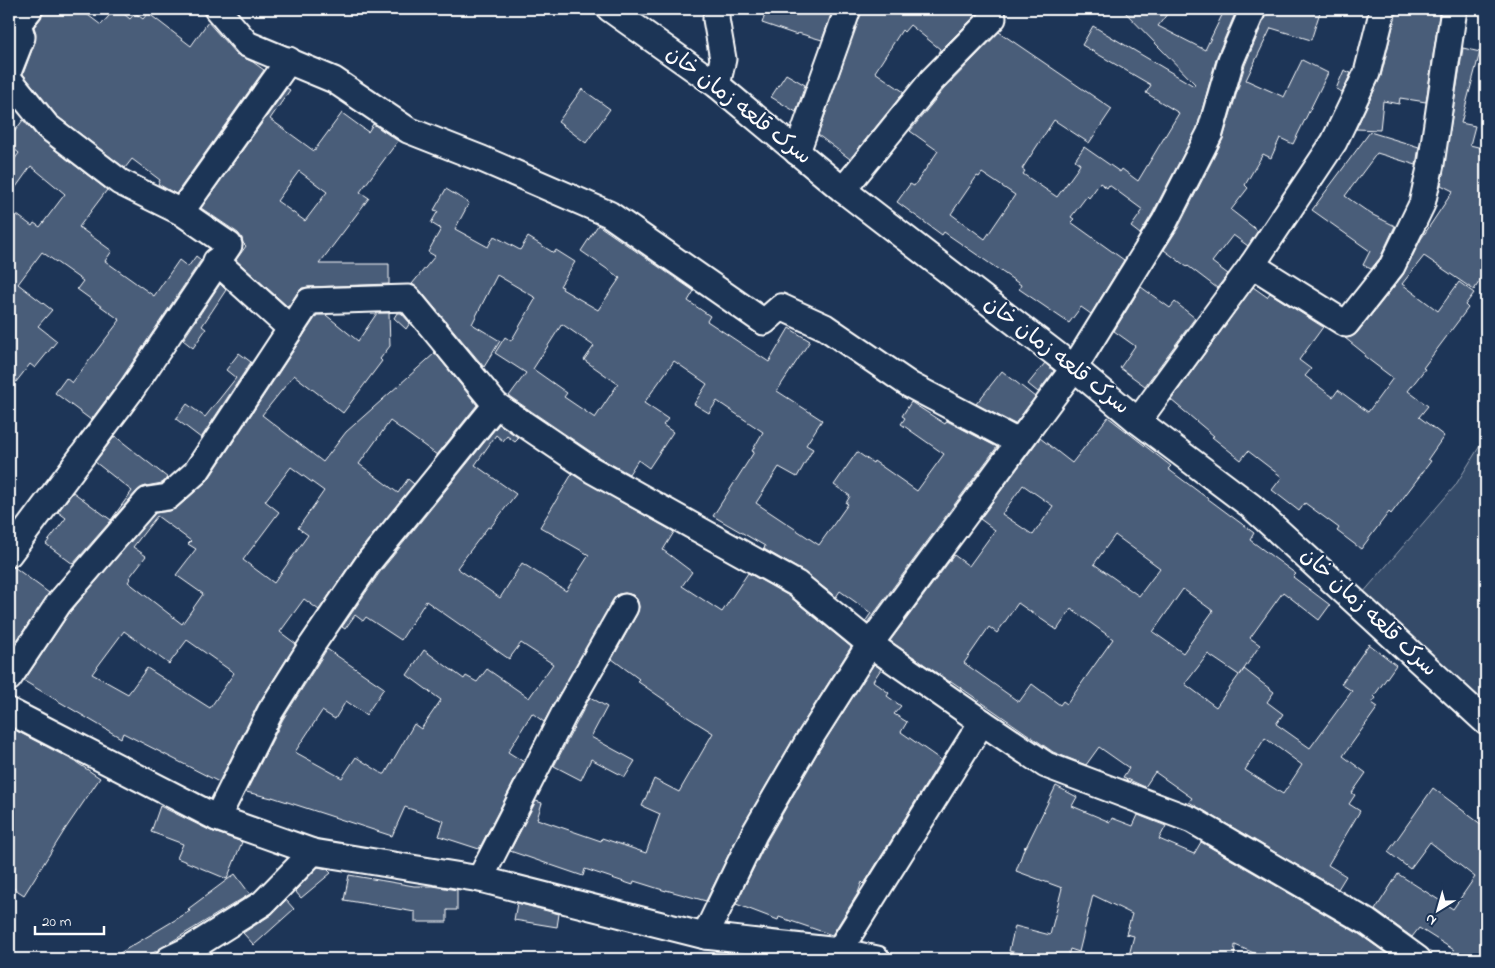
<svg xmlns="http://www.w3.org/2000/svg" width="1495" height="968" viewBox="0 0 1495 968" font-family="'Indie Flower','Playpen Sans Arabic',sans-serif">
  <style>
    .green { fill: #364b69; stroke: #9aa5b4 }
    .building { fill: #4a5d79; stroke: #fff; fill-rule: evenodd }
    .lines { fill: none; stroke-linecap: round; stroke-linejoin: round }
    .minor-casing { stroke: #fff; stroke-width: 29 }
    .minor { stroke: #1d3557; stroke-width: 25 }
    .labels { text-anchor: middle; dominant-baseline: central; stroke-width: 4.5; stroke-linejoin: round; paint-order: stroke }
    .street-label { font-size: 22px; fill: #fff; stroke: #1d3557 }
  </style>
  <rect width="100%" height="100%" fill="#1d3557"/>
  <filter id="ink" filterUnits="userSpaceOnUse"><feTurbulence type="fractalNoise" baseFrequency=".02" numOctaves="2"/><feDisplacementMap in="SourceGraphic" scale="10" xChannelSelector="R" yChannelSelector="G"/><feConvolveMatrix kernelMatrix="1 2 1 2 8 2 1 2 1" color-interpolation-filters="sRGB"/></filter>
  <g filter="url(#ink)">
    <polygon class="green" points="1486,436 1486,722 1356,601 1455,486"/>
    <g class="building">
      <polygon points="44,9 80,9 101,25 115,9 118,9 130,19 135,13 143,19 148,13 191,46 208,22 236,54 253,62 264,70 176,194 158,184 160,180 132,159 125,168 57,116 23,74 35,42 36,33 34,27 41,18"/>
      <polygon points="767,9 833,9 822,40 798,33 797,35 762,23"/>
      <polygon points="862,9 982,9 938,53 940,49 910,25 904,32 902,30 875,72 904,92 850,159 818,135"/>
      <path d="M1122,9H1171L1158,26L1205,50L1225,9H1237L1217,56L1197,128L1152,214L1140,234L1131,227L1143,210L1109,185L1107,188L1100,183L1089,198L1087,196L1071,217L1074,219L1071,222L1124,260L1091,314L1081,307L1069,323L1019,289L1021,285L944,232L942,235L897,202L910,184L914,186L938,151L910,131L943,90L999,32L1112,109L1089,143L1054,120L1022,169L1025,171L1023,174L1057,197L1078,168L1080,164L1075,160L1084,147L1120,172L1122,169L1138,181L1179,113L1146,93L1151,85L1082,45L1093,26L1194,86L1195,84ZM982,173L1015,195L985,239L951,214L977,176L979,177Z"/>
      <polygon points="1267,9 1321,9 1311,40 1271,28 1246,80 1284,97 1302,60 1328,73 1293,144 1280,138 1271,158 1263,154 1245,185 1248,188 1231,210 1258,231 1248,246 1233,235 1212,262 1228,274 1217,288 1188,266 1187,267 1164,250 1178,228 1223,139 1245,65 1266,15"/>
      <polygon points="1397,9 1440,9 1426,102 1400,98 1399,104 1383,101 1380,130 1356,129 1381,76"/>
      <polygon points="1463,48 1480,52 1461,123 1475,126 1470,145 1486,149 1486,271 1474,290 1424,256 1402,284 1438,311 1459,282 1474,293 1465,305 1468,308 1423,368 1425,369 1408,391 1428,406 1419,417 1444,436 1428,459 1431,461 1391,514 1389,512 1361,549 1337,531 1339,528 1305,503 1299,511 1272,490 1282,477 1248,451 1241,460 1212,437 1214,436 1171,400 1253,287 1267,297 1270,293 1323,327 1299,360 1311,369 1305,376 1333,397 1338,390 1368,412 1393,378 1364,356 1365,354 1345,338 1351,337 1357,333 1403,275 1421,239 1453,191 1441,185"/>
      <polygon points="1344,70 1351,73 1342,92 1336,89"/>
      <polygon points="786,74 805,85 796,112 771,97"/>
      <path d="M287,88L290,90L270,119L314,151L342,113L368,132L373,124L398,141L360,192L369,198L319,264H389V284L308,287L302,288L297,293L288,307L236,260L246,246L243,243L242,238L238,233L201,208ZM299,171L327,192L305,221L277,201Z"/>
      <polygon points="582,89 610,109 586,143 558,122"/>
      <polygon points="23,120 38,137 107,190 79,227 112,251 105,261 154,296 179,260 188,267 196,256 201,260 120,381 91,420 55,393 66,378 72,383 120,320 77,289 83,281 42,252 18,284 52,310 38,326 57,341 35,368 30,364 9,391 9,209 32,226 34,223 40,227 65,194 31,166 9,197 9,167 19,153 9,145 9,139"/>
      <polygon points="1370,132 1419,147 1416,165 1377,153 1345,196 1371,214 1395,226 1380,258 1371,269 1363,265 1370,251 1312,210"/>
      <path d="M446,189L469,203L455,229L488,247L494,236L520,250L528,237L554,253L556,250L575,262L560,286L563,287L562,289L598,310L620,278L581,251L598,225L694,291L688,301L710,316L707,321L769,362L789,328L810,341L777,391L822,420L806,445L813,449L797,477L779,467L756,503L819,545L848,504L846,503L850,496L834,485L857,452L873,463L874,461L917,491L944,454L901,424L905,418L902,416L911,402L945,424L947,421L997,447L867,623L865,622L871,613L840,591L836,597L804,572L764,549L765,546L713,516L754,452L752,451L763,432L717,401L709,413L694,404L707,384L674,361L644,403L668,419L663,425L673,432L649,468L638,460L629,474L600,458L509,396L526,373L495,353L505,337L511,341L536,298L497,275L472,324L500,341L484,367L419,289L412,284L435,256L428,252L441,229L431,223L438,211L434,210ZM562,324L594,346L584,360L618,384L595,418L564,397L567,393L533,369Z"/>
      <polygon points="220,284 226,290 202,326 206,329 193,348 183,340"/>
      <polygon points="1141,287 1170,308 1175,302 1195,318 1145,386 1120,368 1135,346 1114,331"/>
      <path d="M377,313H389L390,346L380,359L382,361L343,413L294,375L262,415L323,462L346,432L435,353L477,405L437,455L390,421L359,464L398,493L408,479L414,484L357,554L319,610L304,599L280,632L296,644L257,706L219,782L123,733L121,738L24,681L70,612L155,513L170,511L177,508L208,480L317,315H326L358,341ZM291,467L324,491L298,528L308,535L274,583L243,560L279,512L265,501ZM157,516L191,541L188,544L196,549L176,575L203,594L182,624L128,582L130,579L129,578L146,556L133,547ZM124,631L169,664L187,640L234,673L210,708L147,668L128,694L92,674Z"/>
      <polygon points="397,313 401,313 410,323 406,329 394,318"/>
      <polygon points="239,353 251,362 201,438 176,419 187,404 205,417 236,378 226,370"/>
      <polygon points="1045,363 1054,371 1038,392 1028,384"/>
      <polygon points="1002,371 1035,397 1015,424 976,404"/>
      <path d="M1108,417L1171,466L1168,469L1254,533L1250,540L1296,574L1293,577L1330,605L1319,620L1283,592L1250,638L1260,645L1240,675L1244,669L1274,692L1267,702L1283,714L1276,724L1310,748L1352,691L1341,684L1369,644L1396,665L1374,696L1376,698L1372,703L1378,707L1343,756L1366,773L1352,793L1355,795L1349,804L1360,811L1328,865L1346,876L1338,889L1194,805L1189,802L1192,798L1155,772L1145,787L1123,777L1129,768L1099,747L1086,765L1053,752L951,681L950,682L890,641L954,555L969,566L995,530L980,519L1040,438L1072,463ZM1023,485L1053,506L1033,535L1002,514ZM1115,535L1160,568L1139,596L1094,564ZM1183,589L1213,611L1183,653L1153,632ZM1018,603L1057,630L1071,609L1113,639L1067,704L1063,701L1060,705L1032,684L1019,702L964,663L989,627L997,633ZM1208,654L1239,675L1216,707L1185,684ZM1265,738L1302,765L1283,794L1245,770Z"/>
      <polygon points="499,424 519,438 515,442 507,436 503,441 496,435 475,465 516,494 490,528 488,527 457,568 500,598 522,563 566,591 589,555 540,527 572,474 674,532 663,550 692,572 682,586 722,612 748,573 789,596 851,647 795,736 742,827 706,901 666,890 666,891 634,881 633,885 585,869 583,876 510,851 536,801 542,803 537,819 601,841 602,838 646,853 660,814 642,806 654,779 679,792 713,733 681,713 682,712 637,681 639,679 612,659 637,614 639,607 637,599 633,595 625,593 618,594 613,600 544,722 532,713 508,752 524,762 479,849 439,836 444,821 405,807 392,836 272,797 272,798 246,792 283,719 327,649 384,688 366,715 346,701 335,719 322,711 295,752 342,778 356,757 383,774 385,774 414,724 421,729 441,700 407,675 424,650 464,679 466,676 477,682 487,669 529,698 553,664 521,643 509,659 426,601 401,640 366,617 363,621 355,615 345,629 342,627 380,572"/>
      <polygon points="115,436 168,478 162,483 146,486 137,491 73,564 46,544 66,518 58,512 73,492 111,520 132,491 95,462"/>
      <polygon points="14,567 49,593 9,652 9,568"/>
      <polygon points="874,664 881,669 873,681 889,693 887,696 901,706 894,714 907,722 901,732 941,760 864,884 862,882 858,893 832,935 779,917 778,920 736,904 767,841 819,750"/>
      <polygon points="590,697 607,707 591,737 635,761 625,777 591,759 581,780 554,766"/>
      <polygon points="9,727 76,762 100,778 66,828 24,895 9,885"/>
      <polygon points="1056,786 1077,797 1072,806 1110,822 1112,818 1133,826 1138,815 1166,826 1159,839 1194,854 1201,842 1359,934 1394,959 1268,959 1235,945 1234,959 1128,959 1134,936 1126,934 1132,914 1093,895 1079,952 1070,949 1067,959 1040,959 1009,951 1015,926 1050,935 1062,888 1016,871 1025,846 1026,847"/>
      <polygon points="1433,788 1486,828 1486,959 1448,959 1454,950 1419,928 1412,937 1375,910 1398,874 1453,909 1475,877 1430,842 1410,869 1388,852"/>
      <polygon points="160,806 211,831 242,842 227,879 177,858 183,844 151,832"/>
      <polygon points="318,867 327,869 331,873 301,898 295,891"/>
      <polygon points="235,874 250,894 143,959 110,959 190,911 188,909"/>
      <polygon points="349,875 414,886 433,886 457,890 457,910 447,910 447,922 415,922 415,912 344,900"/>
      <polygon points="286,900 294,909 254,945 243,933 271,915"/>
      <polygon points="517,903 559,914 557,927 514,920"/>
    </g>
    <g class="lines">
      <defs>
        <g id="minor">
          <polyline points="217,9 247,44 334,80 408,130 482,159 609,214 764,322 781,307 825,327 910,385 1018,442"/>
          <polyline points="610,9 717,85 843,190 1074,368 1138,421 1251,506 1486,722"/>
          <polyline points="717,9 716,19 723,59 717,85"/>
          <polyline points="9,70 22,37 18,24 30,9"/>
          <polyline points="9,79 47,126 120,182 181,212 229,245 132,389 9,554"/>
          <polyline points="797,152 848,9"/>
          <polyline points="843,190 932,80 993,18"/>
          <polyline points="181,212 289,60"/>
          <polyline points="216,261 291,329"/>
          <polyline points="1252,265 1346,324 1392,266 1422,204 1431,164 1454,9"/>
          <polyline points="1138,421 1252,265 1334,142 1367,73 1383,9"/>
          <polyline points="9,678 59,603 148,500 168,497 196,472 309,301 408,298 496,405 592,470 797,584 870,644 982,722 1046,765 1192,820 1367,922 1418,959"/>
          <polyline points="9,711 217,818 313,852 480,879 705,936 839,951 877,959"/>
          <polyline points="217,818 270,712 312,645 368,563 496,405"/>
          <polyline points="480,879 565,712 625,607"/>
          <polyline points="705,936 754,834 807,743 870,644 1074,368 1165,221 1210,133 1231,60 1253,9"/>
          <polyline points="839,951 982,722"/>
          <polyline points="169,959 190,949 263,903 313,852"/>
        </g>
      </defs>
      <use href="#minor" class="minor-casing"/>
      <use href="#minor" class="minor"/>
    </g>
  </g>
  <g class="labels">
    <g class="street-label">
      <text transform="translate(738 106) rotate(38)">سرک قلعه زمان خان</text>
      <text transform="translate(1056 356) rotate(38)">سرک قلعه زمان خان</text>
      <text transform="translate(1368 613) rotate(43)">سرک قلعه زمان خان</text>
    </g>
  </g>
  <rect width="1495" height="968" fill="none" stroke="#1d3557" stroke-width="30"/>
  <rect x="15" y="15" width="1465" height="938" fill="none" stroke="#fff" stroke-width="2" filter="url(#ink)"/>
  <g transform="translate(1438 910) rotate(217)" stroke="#1d3557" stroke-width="4" paint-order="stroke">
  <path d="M0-4L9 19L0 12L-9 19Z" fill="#ffffff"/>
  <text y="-8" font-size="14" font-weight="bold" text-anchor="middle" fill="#ffffff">N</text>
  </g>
  <path d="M35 926v8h69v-8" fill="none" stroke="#ffffff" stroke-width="2.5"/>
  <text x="42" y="926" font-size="15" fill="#ffffff" stroke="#1d3557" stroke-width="4" paint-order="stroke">20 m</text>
</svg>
